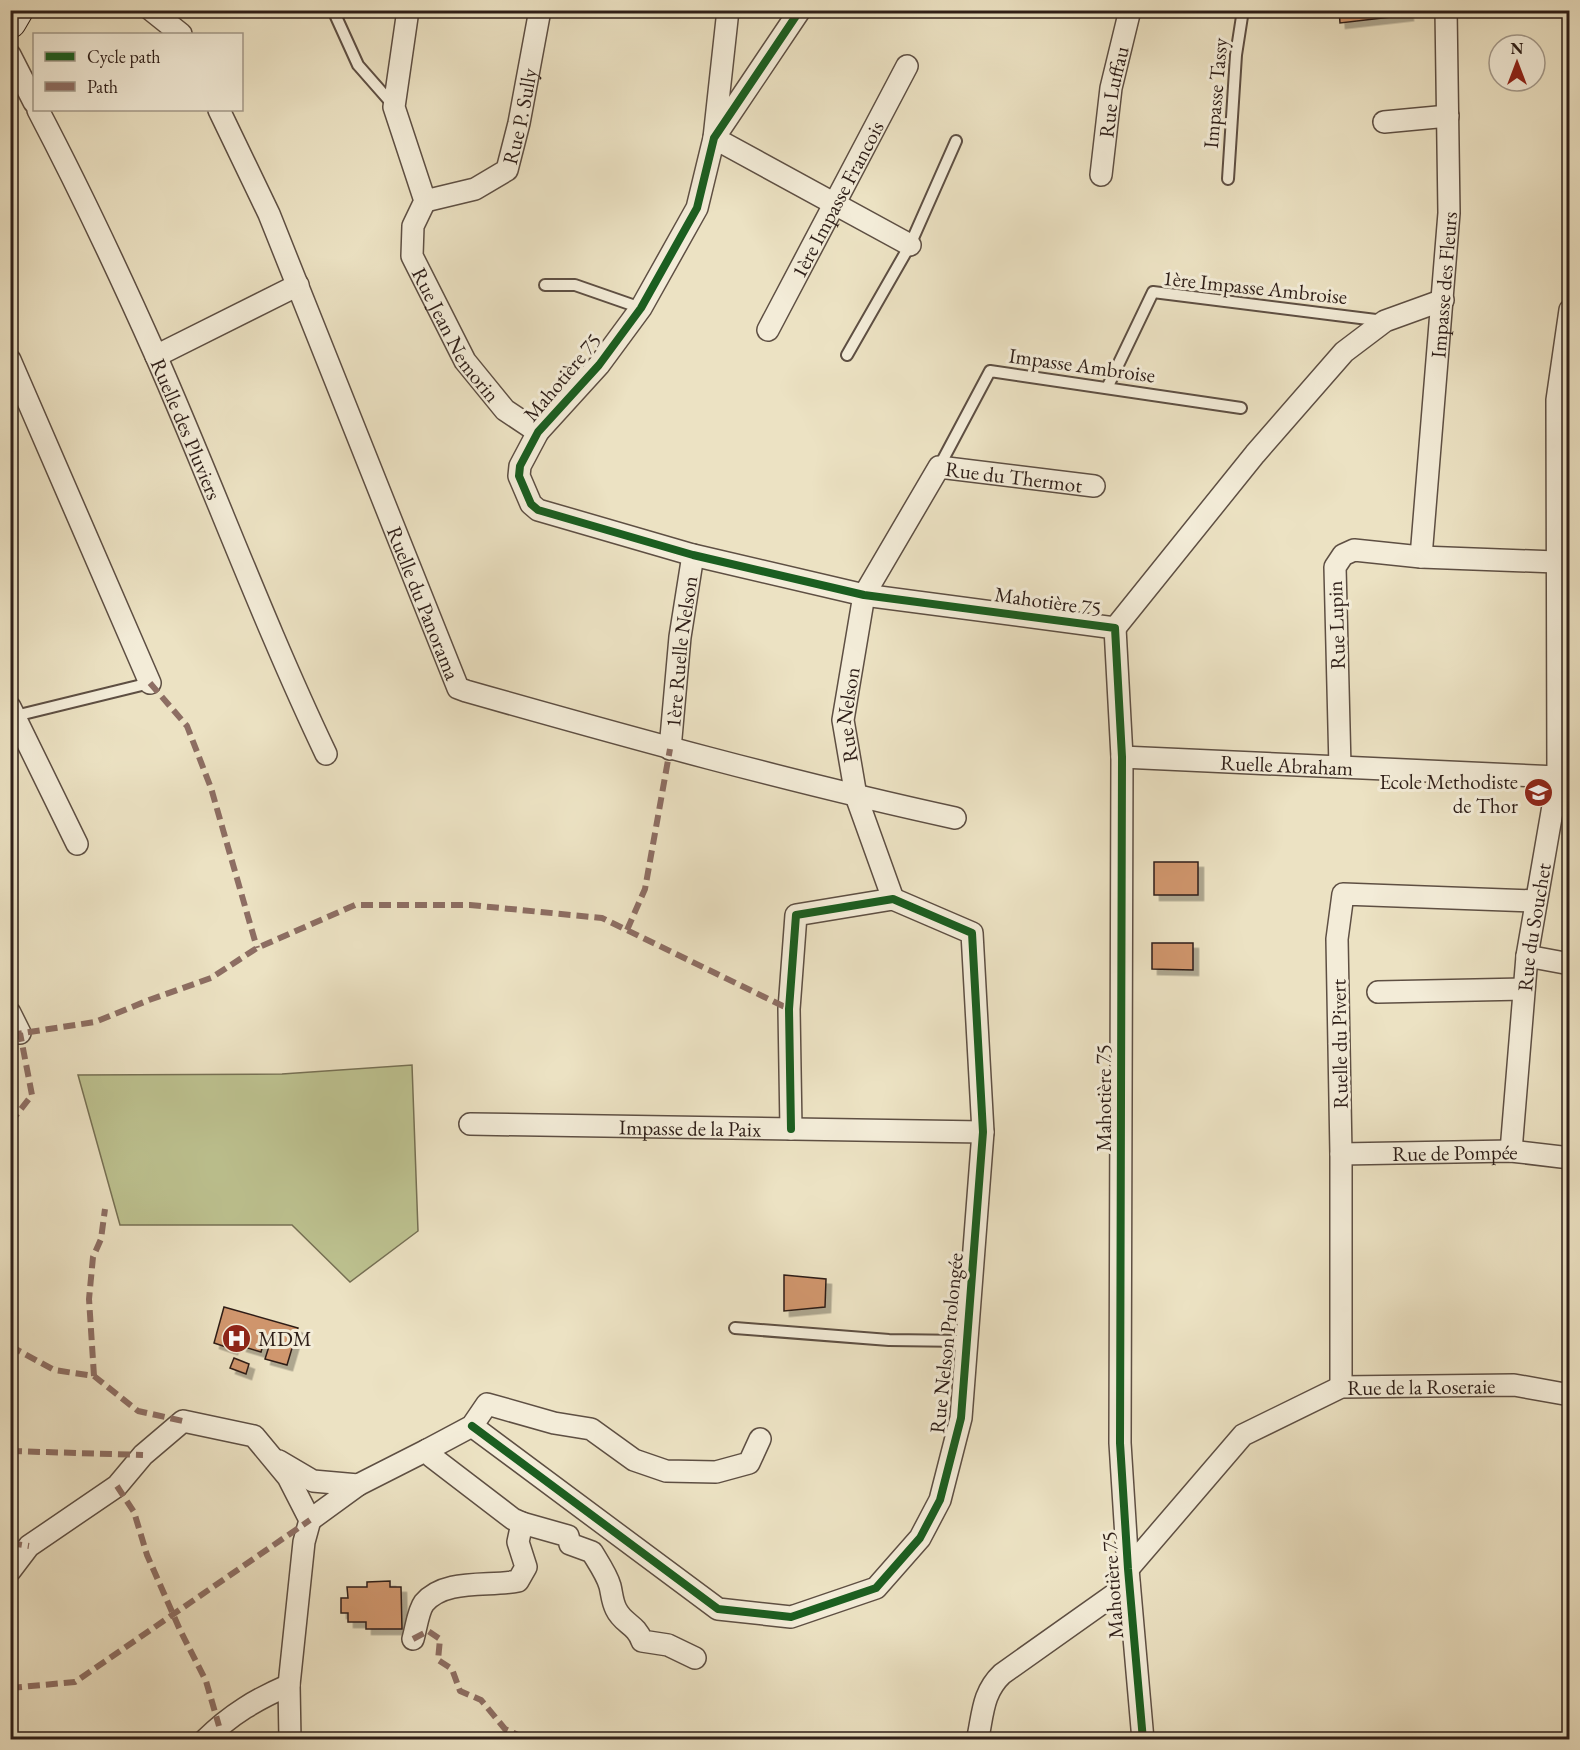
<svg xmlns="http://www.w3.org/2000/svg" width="1580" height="1750" viewBox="0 0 1580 1750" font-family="'EB Garamond',serif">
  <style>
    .green { fill: #bdc290; stroke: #767054; stroke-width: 1.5 }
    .building { fill: #d0966d; stroke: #2e1e18; stroke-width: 1.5; filter: url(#shadow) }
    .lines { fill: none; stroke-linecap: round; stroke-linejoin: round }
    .lane-casing { stroke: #5e4f43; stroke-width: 14 }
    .street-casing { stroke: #5e4f43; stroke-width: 24 }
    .secondary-casing { stroke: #2e1e18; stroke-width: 34 }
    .lane { stroke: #f3ecd8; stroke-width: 10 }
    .street { stroke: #f3ecd8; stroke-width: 21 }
    .secondary { stroke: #f3ecd8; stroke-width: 32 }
    .quiet { stroke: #8d6e63; stroke-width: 6; stroke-dasharray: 12 6; stroke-linecap: butt }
    .cycleway-casing { stroke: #f3ecd8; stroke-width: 11 }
    .cycleway { stroke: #1b5e20; stroke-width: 8 }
    .labels { text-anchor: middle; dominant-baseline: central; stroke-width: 6; stroke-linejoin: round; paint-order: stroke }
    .street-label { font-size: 21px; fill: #2e1e18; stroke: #f3ecd8 }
    .poi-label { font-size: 21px; fill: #2e1e18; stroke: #f3ecd8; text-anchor: end }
  </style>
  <defs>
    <filter id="shadow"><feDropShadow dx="5.5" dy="5.5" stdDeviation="0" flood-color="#0004"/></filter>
  </defs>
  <rect width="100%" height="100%" fill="#ece2c3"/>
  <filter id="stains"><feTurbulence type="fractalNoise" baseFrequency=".00333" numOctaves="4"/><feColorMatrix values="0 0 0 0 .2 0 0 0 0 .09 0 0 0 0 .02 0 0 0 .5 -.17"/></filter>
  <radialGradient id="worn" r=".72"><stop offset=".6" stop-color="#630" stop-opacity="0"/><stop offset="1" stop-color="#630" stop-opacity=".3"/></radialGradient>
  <polygon class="green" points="412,1065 418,1231 350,1282 292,1225 120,1225 78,1075 282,1074"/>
  <g class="building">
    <polygon points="1339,10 1407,10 1408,15 1340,23"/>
    <rect x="1154" y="862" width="44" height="33"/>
    <polygon points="1152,943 1193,943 1193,970 1152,969"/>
    <polygon points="784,1275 826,1279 825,1307 784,1311"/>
    <polygon points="224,1307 298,1328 287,1365 265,1359 271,1340 265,1338 261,1352 241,1346 246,1330 238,1328 232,1349 214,1343"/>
    <polygon points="234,1358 249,1364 246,1374 230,1368"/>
    <polygon points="390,1581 390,1587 401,1587 402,1629 366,1629 366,1622 348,1622 348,1613 341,1613 341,1598 348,1598 347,1587 367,1587 367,1582"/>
  </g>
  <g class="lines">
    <defs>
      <g id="lane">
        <polyline points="333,10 358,65 394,106"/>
        <polyline points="1228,179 1236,55 1243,10"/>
        <polyline points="545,285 575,285 641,308"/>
        <polyline points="847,355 910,245 956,141"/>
        <polyline points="1107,388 1153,292 1384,321"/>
        <polyline points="939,467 990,371 1241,408"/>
        <polyline points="11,717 150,683"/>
        <polyline points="735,1328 889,1340 967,1341"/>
      </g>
      <g id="street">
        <polyline points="151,10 181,34"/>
        <path id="s1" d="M408,10L394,107L425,201L413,226L412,256L465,361L505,410L538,432"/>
        <polyline points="728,10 714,138 910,245"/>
        <polyline points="800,10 714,138 697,208 641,308 599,365 538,432 520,466 519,476 531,504 538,510 693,555 864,595 1115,628 1122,757 1120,1443 1128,1569 1143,1740"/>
        <polyline points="10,55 34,102"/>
        <path id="s2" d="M38,110C80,190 119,273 156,356C214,488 264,624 326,754"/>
        <path id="s3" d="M219,110L269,214L458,688L466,691C628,737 790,782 955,818"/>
        <polyline points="1384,122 1448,116"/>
        <path id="s4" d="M1101,175L1111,88L1130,10"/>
        <path id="s5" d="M425,201L475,189L507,170L519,123L540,10"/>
        <path id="s6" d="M768,330L907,66"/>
        <polyline points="156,356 298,285"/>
        <polyline points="10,360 150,683"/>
        <path id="s7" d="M1421,557L1449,213L1446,10"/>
        <polyline points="1115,628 1255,454 1344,352 1385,321 1443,300"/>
        <polyline points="10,707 77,844"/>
        <path id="s8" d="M670,749L680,637L693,555"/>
        <path id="s9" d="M1122,757L1558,777"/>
        <polyline points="1340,767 1335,567 1343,555 1354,550 1421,557 1556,562"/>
        <path id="s10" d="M893,899L856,796L843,720L864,595L939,467L1094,486"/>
        <polyline points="1527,956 1570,964"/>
        <polyline points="1378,992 1524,989"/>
        <polyline points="10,1013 20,1033"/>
        <path id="s11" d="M470,1124L983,1132"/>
        <path id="s12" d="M1511,1151L1527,956L1558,777L1557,400L1570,310"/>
        <path id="s13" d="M1341,1154L1511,1151L1570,1158"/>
        <polyline points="1341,1387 1341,1154 1337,939 1343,894 1536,901"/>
        <polyline points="472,1426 718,1609 791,1617 876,1588 920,1538 940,1500 961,1418 983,1132 972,933 893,899 796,915 789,1009 791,1129"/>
        <polyline points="427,1450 472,1426 487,1404 554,1423 591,1429 634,1460 666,1471 716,1472 749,1463 760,1439"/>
        <polyline points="279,1461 313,1481 358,1485 427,1450 432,1457 513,1519 522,1523"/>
        <polyline points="310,1520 358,1485"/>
        <path id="s14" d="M1128,1569L1243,1435L1341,1387L1514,1385L1570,1395"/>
        <polyline points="10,1571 29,1546 117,1486 143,1455 183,1421 254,1436 288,1477 310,1520 304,1542 289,1685"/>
        <path d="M413,1639C416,1629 418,1611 424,1603C445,1578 489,1587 518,1581L526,1567L518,1542L522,1523L568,1536L570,1544L592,1552C598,1562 607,1575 610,1586C612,1594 612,1601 616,1609C623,1624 636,1624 642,1641L668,1645L695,1658"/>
        <path d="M978,1737C983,1713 983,1692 1002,1674L1129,1584"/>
        <path d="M205,1740C231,1714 257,1699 289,1685L290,1740"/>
      </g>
      <polyline id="secondary" points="10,22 17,10"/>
    </defs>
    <use href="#lane" class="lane-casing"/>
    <use href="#street" class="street-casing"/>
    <use href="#secondary" class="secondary-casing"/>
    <use href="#lane" class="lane"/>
    <use href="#street" class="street"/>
    <use href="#secondary" class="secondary"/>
    <g class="quiet">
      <polyline points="150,683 187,726 211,788 257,948"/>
      <polyline points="627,930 645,889 670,749"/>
      <polyline points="10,1035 95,1022 149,1000 211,978 257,948 355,905 470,905 602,918 789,1009"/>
      <polyline points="10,1123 32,1095 20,1033"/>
      <polyline points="10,1346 54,1370 94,1376 138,1411 183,1421"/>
      <polyline points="94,1376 89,1299 93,1257 101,1239 105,1209"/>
      <polyline points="10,1451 143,1455"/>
      <polyline points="117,1486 134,1512 147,1555 180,1630 206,1681 219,1726"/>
      <polyline points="10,1543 29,1546"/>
      <polyline points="413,1639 428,1631 440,1639 438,1660 452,1669 460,1691 481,1700 505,1729 529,1740"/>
      <polyline points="10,1688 75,1682 310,1520"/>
    </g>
    <defs>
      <g id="cycleway">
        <polyline points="800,10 714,138 697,208 641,308 599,365 538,432 520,466 519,476 531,504 538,510 693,555 864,595 1115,628 1122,757 1120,1443 1128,1569 1143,1740"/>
        <polyline points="472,1426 718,1609 791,1617 876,1588 920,1538 940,1500 961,1418 983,1132 972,933 893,899 796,915 789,1009 791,1129"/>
      </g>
    </defs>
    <use href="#cycleway" class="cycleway-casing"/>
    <use href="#cycleway" class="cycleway"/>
  </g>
  <defs>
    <symbol id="school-disc" viewBox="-11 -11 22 22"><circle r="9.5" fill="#8f2418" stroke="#f3ecd8"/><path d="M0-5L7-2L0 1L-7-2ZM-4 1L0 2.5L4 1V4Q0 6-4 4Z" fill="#fff"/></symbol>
    <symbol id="hospital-disc" viewBox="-11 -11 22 22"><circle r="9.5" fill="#8f2418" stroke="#f3ecd8"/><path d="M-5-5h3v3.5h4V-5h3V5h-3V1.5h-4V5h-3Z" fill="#fff"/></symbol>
  </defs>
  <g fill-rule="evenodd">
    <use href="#school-disc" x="1522" y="776" width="33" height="33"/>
    <use href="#hospital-disc" x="220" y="1322" width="33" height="33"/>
  </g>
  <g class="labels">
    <g class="street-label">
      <text stroke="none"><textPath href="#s4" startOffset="84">Rue Luffau</textPath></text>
      <text transform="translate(1215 93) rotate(-85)">Impasse Tassy</text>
      <text stroke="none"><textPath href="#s5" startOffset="144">Rue P. Sully</textPath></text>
      <text stroke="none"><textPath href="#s6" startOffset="148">1ère Impasse Francois</textPath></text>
      <text stroke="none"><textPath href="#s7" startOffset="273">Impasse des Fleurs</textPath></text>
      <text transform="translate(1255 287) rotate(6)">1ère Impasse Ambroise</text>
      <text stroke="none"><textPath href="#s1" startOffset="345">Rue Jean Nemorin</textPath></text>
      <text transform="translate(1082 365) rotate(8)">Impasse Ambroise</text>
      <text transform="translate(562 377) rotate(-50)">Mahotière 75</text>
      <text stroke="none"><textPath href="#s2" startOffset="352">Ruelle des Pluviers</textPath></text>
      <text stroke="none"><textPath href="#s10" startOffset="537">Rue du Thermot</textPath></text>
      <text transform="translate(1048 601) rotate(8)">Mahotière 75</text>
      <text stroke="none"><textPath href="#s3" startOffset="534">Ruelle du Panorama</textPath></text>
      <text transform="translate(1336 625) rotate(-92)">Rue Lupin</text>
      <text stroke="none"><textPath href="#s8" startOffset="98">1ère Ruelle Nelson</textPath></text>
      <text stroke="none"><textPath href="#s10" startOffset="192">Rue Nelson</textPath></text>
      <text stroke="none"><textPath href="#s9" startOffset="165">Ruelle Abraham</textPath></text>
      <text stroke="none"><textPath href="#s12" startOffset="225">Rue du Souchet</textPath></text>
      <text transform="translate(1339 1044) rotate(-91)">Ruelle du Pivert</text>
      <text transform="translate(1103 1098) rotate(-90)">Mahotière 75</text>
      <text stroke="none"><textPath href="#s11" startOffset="220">Impasse de la Paix</textPath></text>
      <text stroke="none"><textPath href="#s13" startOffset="114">Rue de Pompée</textPath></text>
      <text transform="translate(946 1343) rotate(-84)">Rue Nelson Prolongée</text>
      <text stroke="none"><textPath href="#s14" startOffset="366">Rue de la Roseraie</textPath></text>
      <text transform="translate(1112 1585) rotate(-94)">Mahotière 75</text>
    </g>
    <g class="poi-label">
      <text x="1518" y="781">Ecole Methodiste<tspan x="1518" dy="24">de Thor</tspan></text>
      <text x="258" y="1338" text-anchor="start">MDM</text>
    </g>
  </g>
  <rect width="1580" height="1750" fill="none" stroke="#ece2c3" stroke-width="36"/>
  <rect x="12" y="12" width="1556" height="1726" fill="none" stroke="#2e1e18" stroke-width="3"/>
  <rect x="18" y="18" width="1544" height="1714" fill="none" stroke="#2e1e18" stroke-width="1.5"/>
  <rect x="33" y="33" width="210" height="78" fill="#f3ecd8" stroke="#a49a8b" stroke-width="1.5"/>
  <rect x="45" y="52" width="30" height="9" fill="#1b5e20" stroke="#a49a8b" stroke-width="1.5"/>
  <text x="87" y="63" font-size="18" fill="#2e1e18">Cycle path</text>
  <rect x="45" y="82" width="30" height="9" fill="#8d6e63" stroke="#a49a8b" stroke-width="1.5"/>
  <text x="87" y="93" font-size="18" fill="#2e1e18">Path</text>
  <g transform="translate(1517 63)"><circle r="28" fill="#f3ecd8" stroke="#a49a8b" stroke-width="1.5"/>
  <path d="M0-4.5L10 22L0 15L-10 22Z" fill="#8f2418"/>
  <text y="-9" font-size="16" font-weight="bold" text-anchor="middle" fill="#2e1e18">N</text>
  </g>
  <rect width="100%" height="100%" filter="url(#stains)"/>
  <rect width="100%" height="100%" fill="url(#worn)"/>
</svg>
